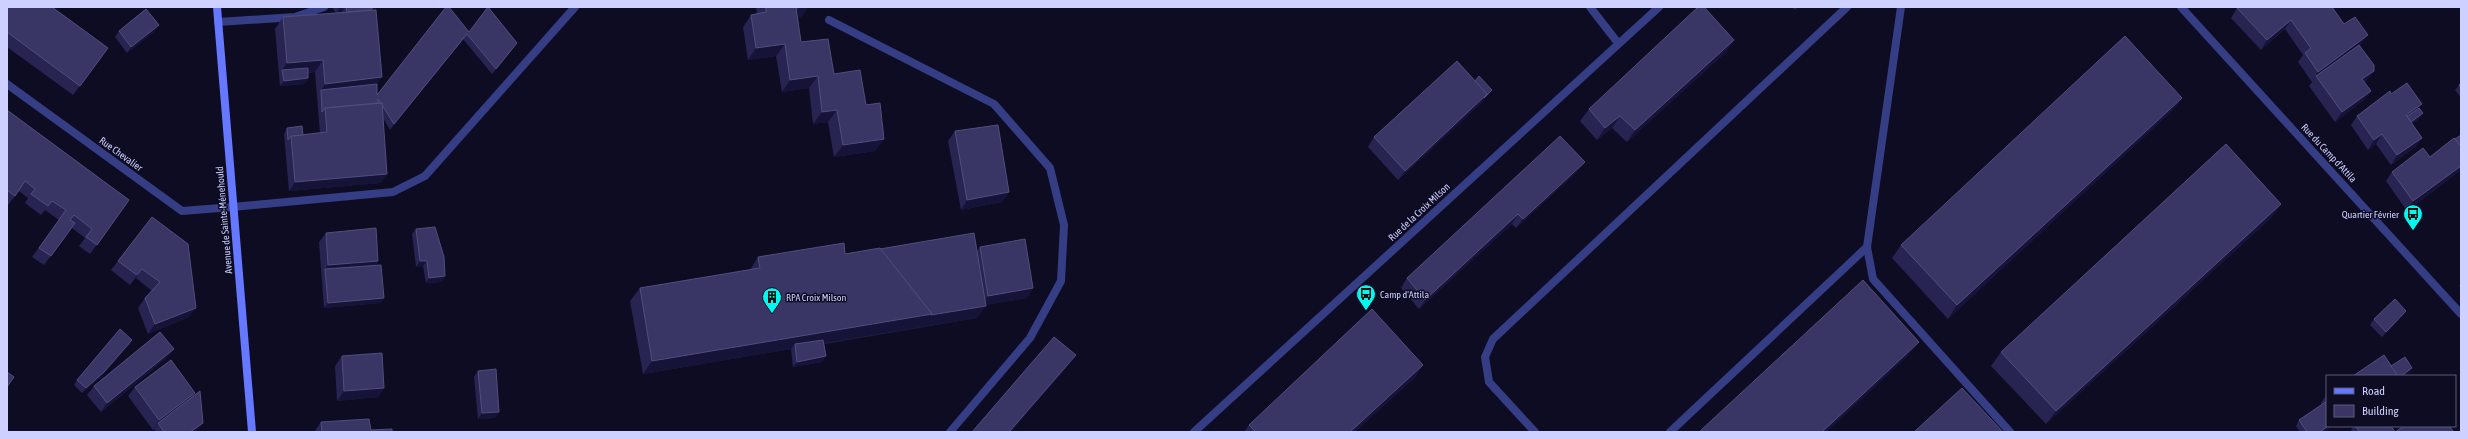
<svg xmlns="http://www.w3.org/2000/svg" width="2468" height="439" viewBox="0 0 2468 439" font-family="'Asap Condensed',sans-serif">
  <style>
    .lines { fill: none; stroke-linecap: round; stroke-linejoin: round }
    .service { stroke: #353d84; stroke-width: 8 }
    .minor { stroke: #353d84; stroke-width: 8 }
    .secondary { stroke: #6578ff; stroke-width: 8 }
    .wall { fill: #272452; fill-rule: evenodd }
    .shaded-wall { fill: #151337 }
    .building { fill: #393665; stroke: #504e7d }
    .labels { text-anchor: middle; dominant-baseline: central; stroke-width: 3; stroke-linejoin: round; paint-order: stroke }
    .street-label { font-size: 10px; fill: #ced0ff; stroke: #0d0c23 }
    .poi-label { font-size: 10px; fill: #ced0ff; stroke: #0d0c23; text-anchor: start }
  </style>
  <rect width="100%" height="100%" fill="#0d0c23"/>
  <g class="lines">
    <g class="service">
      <polyline points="1901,7 1867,247 1873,279 2010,432"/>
      <polyline points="829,20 994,104 1050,168 1064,225 1061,281 1030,338 950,432"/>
      <polyline points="218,22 295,17 324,7"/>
      <polyline points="233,207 393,192 425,176 575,7"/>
      <polyline points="1535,432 1489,382 1485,357 1493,339 1847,7"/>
      <polyline points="1670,432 1867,247"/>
    </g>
    <g class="minor">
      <polyline points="1590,7 1618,43"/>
      <polyline points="2181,7 2461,314"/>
      <polyline points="7,84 182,211 233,207"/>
      <polyline points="1194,432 1659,7"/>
    </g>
    <polyline class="secondary" points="217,7 252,432"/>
  </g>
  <g class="wall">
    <polygon points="7,7 101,58 73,95 7,47"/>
    <path d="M332,7H378L374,10L377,95L469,32L513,48L492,74L463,39L390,130L383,118L381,183L289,191L284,134L287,128L303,135L320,133L315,72L308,73V78L305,84L280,86L275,29L283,17L336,13ZM345,8L342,11V12L336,13Z"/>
    <polygon points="756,7 808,7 801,18 798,18 801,42 866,105 884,139 875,151 834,157 828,122 813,124 809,88 782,92 776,56 748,60 743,27 751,15 757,14"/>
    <polygon points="1792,7 1798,7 1795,10"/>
    <polygon points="2237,8 2344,24 2361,44 2360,45 2367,81 2364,83 2364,100 2335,122 2309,86 2313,81 2312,82 2298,62 2303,55 2285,29 2261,50 2231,18"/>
    <polygon points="119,31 155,31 127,53 115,37"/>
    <polygon points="1734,40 1726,52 1627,142 1612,128 1597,140 1580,121 1589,109"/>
    <polygon points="1475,81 1492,90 1488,95 1481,103 1398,180 1368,147 1374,137"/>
    <polygon points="2461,83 2461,98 2455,90 2459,85"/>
    <polygon points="2391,94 2419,108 2423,113 2419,119 2412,124 2422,138 2415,147 2391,165 2376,144 2368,150 2351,125 2357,116"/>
    <polygon points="2182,98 2172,111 1948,319 1892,258 1901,245"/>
    <polygon points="7,110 129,200 90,254 79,246 85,238 72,228 44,265 32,257 59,220 45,210 41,215 25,203 28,198 19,191 8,205 7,204"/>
    <polygon points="955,131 1009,192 1002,202 961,210 948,141"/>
    <polygon points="2461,135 2461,170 2407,211 2386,181 2392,172 2430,157"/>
    <polygon points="1578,171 1516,228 1512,224 1419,309 1401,288 1407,278"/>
    <polygon points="2281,204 2271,218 2046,424 1991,366 2001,352"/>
    <polygon points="152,217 189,317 148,334 138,308 145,298 152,291 136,278 130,285 111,270"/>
    <polygon points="416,229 445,276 442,282 426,283 423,266 416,267 412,234"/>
    <polygon points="326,233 378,261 376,265 384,298 380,303 324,308 319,242"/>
    <polygon points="980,247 1033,288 1027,298 985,305 977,318 824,344 826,356 822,362 793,367 791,349 643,374 630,301 640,288 750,270 758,257 845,254 880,249 977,251"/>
    <polygon points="2461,283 2461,288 2459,286"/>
    <polygon points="2406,311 2402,316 2382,337 2370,325 2374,319"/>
    <polygon points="132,340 129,345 101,377 82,393 74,385 77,380"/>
    <polygon points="342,356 384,388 378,397 337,401 335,366"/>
    <polygon points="167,358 101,412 87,395 94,386"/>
    <polygon points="1423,365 1415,377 1355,432 1244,432 1249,425"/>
    <polygon points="478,371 499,412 495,418 478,419 474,377"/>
    <polygon points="135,387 195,393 193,396 203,423 199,428 194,432 157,432 154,429 153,430 128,396"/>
    <polygon points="2327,394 2327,426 2332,426 2324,432 2300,432 2296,426 2299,420 2322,405 2321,403"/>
    <polygon points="321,422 371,430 392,432 314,432"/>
    <polygon points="2354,426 2391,426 2395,432 2404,426 2451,426 2450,427 2454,432 2350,432"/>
  </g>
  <g class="shaded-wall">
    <polygon points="340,7 345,7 336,13"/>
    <polygon points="374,7 378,7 368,14 371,9"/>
    <polygon points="803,7 808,7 801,18 788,20 796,8"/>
    <polygon points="2291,20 2285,29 2261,50 2267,40"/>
    <polygon points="159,25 155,31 127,53 131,47"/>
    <polygon points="467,34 463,39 390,130 394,124"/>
    <polygon points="2368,35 2361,44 2317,78 2316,76 2312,82 2318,72"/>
    <polygon points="1734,40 1726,52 1627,142 1635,130"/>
    <polygon points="785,44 776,56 748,60 756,48"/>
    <polygon points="323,60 315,72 283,75 282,70 287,63"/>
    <polygon points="2374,71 2367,81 2356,89 2362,79"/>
    <polygon points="818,76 809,88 782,92 790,80"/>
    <polygon points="382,77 373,89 321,90 325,84"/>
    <polygon points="308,78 305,84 280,86 284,81"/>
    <polygon points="1492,90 1488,95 1481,103 1484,98"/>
    <polygon points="2371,91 2364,100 2335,122 2342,112"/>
    <polygon points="1487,94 1481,103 1398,180 1405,171"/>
    <polygon points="2182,98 2172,111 1948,319 1957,305"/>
    <polygon points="2422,104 2415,113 2404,121 2406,115"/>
    <polygon points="837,110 828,122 813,124 822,112"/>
    <polygon points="2423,113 2419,119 2403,130 2407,124"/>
    <polygon points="1620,116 1612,128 1597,140 1605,128"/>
    <polygon points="2382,134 2376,144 2368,150 2374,140"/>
    <polygon points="2422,138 2415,147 2391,165 2397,155"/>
    <polygon points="884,139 875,151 834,157 843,145"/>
    <polygon points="1585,162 1578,171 1516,228 1523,219"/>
    <polygon points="2461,166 2461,170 2407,211 2413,201"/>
    <polygon points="387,174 381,183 289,191 295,182"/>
    <polygon points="1009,192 1002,202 961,210 967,200"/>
    <polygon points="2281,204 2271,218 2046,424 2056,411"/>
    <polygon points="1518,214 1512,224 1419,309 1425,300"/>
    <polygon points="75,223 69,233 44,265 51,256"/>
    <polygon points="378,261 372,271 325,269 328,265"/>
    <polygon points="420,261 427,261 423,266 416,267"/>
    <polygon points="142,269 136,278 130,285 137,275"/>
    <polygon points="445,276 442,282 426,283 429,278"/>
    <polygon points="1033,288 1027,298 982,306 988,296"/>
    <polygon points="384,298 380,303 324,308 328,303"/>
    <polygon points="986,306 977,318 922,327 931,315"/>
    <polygon points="196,308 189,317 148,334 155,324"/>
    <polygon points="2406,311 2402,316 2382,337 2386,332"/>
    <polygon points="932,314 922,327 795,348 795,344 791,349 643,374 652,361"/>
    <polygon points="132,340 129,345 101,377 82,393 86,388"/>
    <polygon points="1919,342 1909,355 1827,432 1822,432"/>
    <polygon points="174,349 167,358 101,412 107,403"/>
    <polygon points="1076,355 1067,367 1011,432 1009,432"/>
    <polygon points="826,356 822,362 793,367 797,362"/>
    <polygon points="1423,365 1415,377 1355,432 1350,432"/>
    <polygon points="2412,368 2409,373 2405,376 2401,376"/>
    <polygon points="384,388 378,397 337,401 344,391"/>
    <polygon points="195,393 189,403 158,423 154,429 153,430 159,420"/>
    <polygon points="499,412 495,418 478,419 482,413"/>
    <polygon points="203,423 199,428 194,432 190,432"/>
    <polygon points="2328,426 2332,426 2324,432 2320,432"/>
  </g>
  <g class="building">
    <polygon points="7,7 52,7 108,48 80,86 7,32"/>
    <polygon points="346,7 374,7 371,9 371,10 347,12"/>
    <polygon points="446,7 449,7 469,32 488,7 517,43 496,69 467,34 394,124 382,105 382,103 380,103 378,99 378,103 325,108 322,112 321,90 377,84 377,95"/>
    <polygon points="766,7 803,7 796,8 801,42 828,39 834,74 860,70 866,105 880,103 884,139 843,145 837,110 822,112 818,76 790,80 785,44 756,48 751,15 766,12"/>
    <polygon points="1698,7 1704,7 1734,40 1635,130 1620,116 1605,128 1589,109"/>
    <polygon points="2239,7 2332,7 2344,24 2355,17 2368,35 2318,72 2305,53 2311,48 2291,20 2267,40 2237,8"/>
    <polygon points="146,9 159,25 131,47 119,31"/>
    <polygon points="376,10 382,77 325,84 323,60 287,63 283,17"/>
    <polygon points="2125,36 2182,98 1957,305 1901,245"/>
    <polygon points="2359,45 2374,65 2374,71 2362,79 2371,91 2342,112 2316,76"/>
    <polygon points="1457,61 1487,94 1405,171 1374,137"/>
    <polygon points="308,68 308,78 284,81 282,70"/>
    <polygon points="1479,76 1492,90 1484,98 1487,94 1475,81"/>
    <polygon points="2407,83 2422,104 2406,115 2422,138 2397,155 2382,134 2374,140 2357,116 2390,91 2391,94"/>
    <polygon points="2461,83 2461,88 2459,85"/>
    <polygon points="382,103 387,174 295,182 291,136 327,132 325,108"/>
    <polygon points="2419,108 2423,113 2411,122 2407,116"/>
    <polygon points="7,110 129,200 97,245 86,237 92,229 74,215 70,220 75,223 51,256 39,248 66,210 52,201 48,206 31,194 35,189 25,181 15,196 7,190"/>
    <polygon points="998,125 1009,192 967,200 955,131"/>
    <polygon points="302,126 303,135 291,136 288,140 287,128"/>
    <polygon points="2461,135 2461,145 2460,145 2455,139"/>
    <polygon points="1560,136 1585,162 1523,219 1518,214 1425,300 1407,278"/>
    <polygon points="2454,138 2460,145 2461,145 2461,166 2413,201 2392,172 2423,148 2430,157"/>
    <polygon points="2226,144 2281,204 2056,411 2001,352"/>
    <polygon points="152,217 188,244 196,308 155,324 145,298 160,282 142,269 137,275 118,261"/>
    <polygon points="435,227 444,257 445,276 429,278 427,261 420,261 416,229"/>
    <polygon points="376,228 378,261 328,265 326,233"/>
    <polygon points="974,233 986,306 931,315 932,314 880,249"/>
    <polygon points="1025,239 1033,288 988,296 980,247"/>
    <polygon points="844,243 845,254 880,248 932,314 652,361 640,288 760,268 758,257"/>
    <polygon points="381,265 384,298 328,303 325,269"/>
    <polygon points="1863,280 1919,342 1822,432 1699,432"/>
    <polygon points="2395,299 2406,311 2386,332 2374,319"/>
    <polygon points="1372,309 1423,365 1350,432 1256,432 1249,425"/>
    <polygon points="120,329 132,340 104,372 86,388 77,380"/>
    <polygon points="160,332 174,349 107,403 94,386"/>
    <polygon points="1054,337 1076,355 1009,432 972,432"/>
    <polygon points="823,340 826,356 797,362 795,344"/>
    <polygon points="382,353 384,388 344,391 342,356"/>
    <polygon points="2384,355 2398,376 2353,376"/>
    <polygon points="2405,357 2412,368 2401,376 2398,376 2391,366"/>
    <polygon points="171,360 195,393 159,420 135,387"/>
    <polygon points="496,369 499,412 482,413 478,371"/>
    <polygon points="7,372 14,377 7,387"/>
    <polygon points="1962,388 2003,432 1914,432"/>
    <polygon points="200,391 203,423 190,432 164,432 158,423"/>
    <polygon points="2327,401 2327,426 2328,426 2320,432 2307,432 2299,420"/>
    <polygon points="369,419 371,430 392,429 392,432 322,432 321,422"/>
    <polygon points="2355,426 2391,426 2395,432 2404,426 2449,426 2454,432 2360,432"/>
  </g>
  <defs>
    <symbol id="bus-pin" viewBox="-11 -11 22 30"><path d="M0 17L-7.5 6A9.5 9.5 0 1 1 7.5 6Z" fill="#00f9ee" stroke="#0d0c23"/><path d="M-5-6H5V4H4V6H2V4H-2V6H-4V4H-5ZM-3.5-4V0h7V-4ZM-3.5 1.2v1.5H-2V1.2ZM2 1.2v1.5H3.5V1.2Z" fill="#111"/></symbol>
    <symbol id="building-pin" viewBox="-11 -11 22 30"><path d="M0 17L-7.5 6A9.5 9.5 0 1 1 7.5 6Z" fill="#00f9ee" stroke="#0d0c23"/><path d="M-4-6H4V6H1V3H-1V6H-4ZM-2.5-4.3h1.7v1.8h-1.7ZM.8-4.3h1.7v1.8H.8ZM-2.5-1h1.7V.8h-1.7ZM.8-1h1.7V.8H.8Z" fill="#111"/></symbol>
  </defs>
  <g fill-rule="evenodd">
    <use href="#bus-pin" x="2402" y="203" width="22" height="30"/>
    <use href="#bus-pin" x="1355" y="283" width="22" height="30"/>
    <use href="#building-pin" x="761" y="286" width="22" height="30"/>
  </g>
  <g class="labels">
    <g class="street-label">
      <text transform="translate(2329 153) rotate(47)">Rue du Camp d'Attila</text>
      <text transform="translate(121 154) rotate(36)">Rue Chevalier</text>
      <text transform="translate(1419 212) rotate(-43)">Rue de la Croix Milson</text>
      <text transform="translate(224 220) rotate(-95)">Avenue de Sainte-Ménehould</text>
    </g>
    <g class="poi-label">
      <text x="2399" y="214" text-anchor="end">Quartier Février</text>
      <text x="1380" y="294">Camp d'Attila</text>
      <text x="786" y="297">RPA Croix Milson</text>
    </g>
  </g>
  <rect width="2468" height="439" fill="none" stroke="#ced0ff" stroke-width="16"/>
  <rect x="2326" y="375" width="130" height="52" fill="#0d0c23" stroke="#5a5a7b"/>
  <rect x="2334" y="388" width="20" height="6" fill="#6578ff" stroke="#5a5a7b"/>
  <text x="2362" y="395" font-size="12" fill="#ced0ff">Road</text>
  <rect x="2334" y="405" width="20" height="12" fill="#393665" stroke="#5a5a7b"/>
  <text x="2362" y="415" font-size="12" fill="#ced0ff">Building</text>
</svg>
